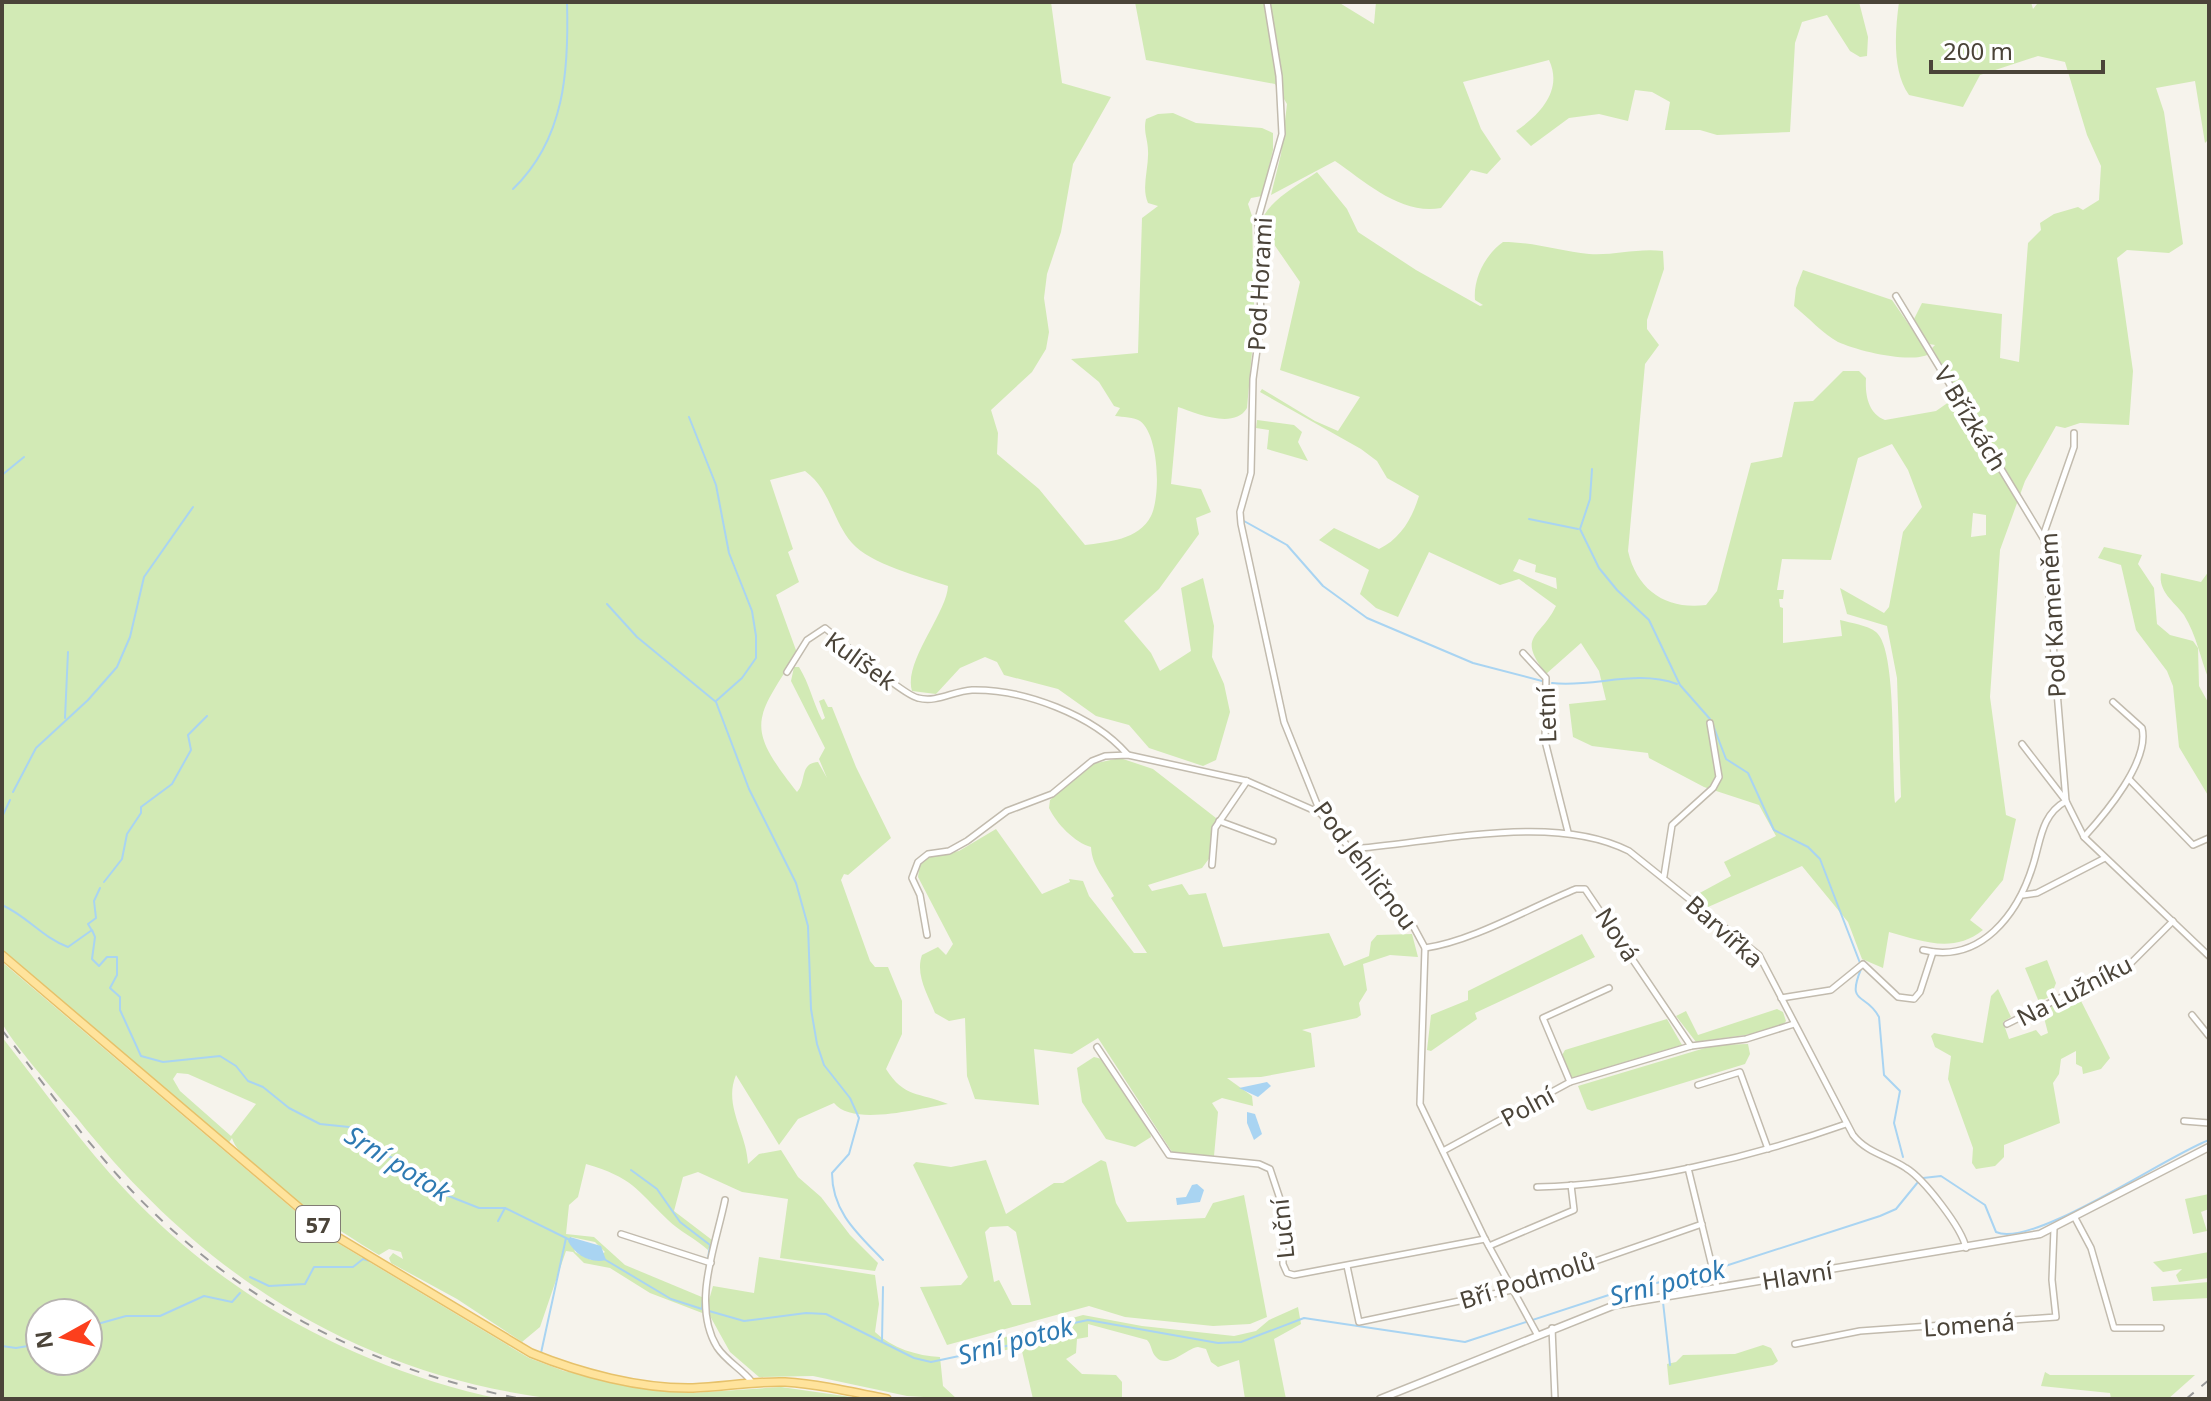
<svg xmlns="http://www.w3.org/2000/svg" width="2211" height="1401" viewBox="0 0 2211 1401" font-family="'Noto Sans',sans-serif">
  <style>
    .green { fill: #d2eab5; fill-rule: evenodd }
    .water { fill: #a9d4f2 }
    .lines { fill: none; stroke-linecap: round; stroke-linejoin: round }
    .stream { stroke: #a9d4f2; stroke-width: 2 }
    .minor-casing { stroke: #c2bbae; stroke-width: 8 }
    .tertiary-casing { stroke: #c2bbae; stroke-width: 9 }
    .primary-casing { stroke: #e6c16a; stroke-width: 10 }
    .minor { stroke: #fff; stroke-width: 5 }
    .tertiary { stroke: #fff; stroke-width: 6 }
    .primary { stroke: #ffe39c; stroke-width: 7 }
    .rail { stroke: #9a9a9a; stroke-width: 2; stroke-dasharray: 10 10; stroke-linecap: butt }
    .labels { text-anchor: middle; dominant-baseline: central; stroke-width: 8; stroke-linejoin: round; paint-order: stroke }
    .shield { fill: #fff; stroke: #817c74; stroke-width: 2 }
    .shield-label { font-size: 22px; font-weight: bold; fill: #4b4439 }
    .street-label { font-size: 24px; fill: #4b4439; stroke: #fff }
    .water-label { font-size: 26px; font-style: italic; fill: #2e7ab2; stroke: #fff }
  </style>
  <rect width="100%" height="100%" fill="#f6f3ec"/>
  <g class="green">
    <path d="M2,2H1051L1062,83L1111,97L1073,164L1061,232L1047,274L1044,298L1049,332L1046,349L1032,372L991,410L998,433L997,454L1039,489L1085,545C1107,542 1139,540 1151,516C1161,496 1159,435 1140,421C1134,417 1123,417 1115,416L1120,408L1114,406L1099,382L1071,359L1138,353L1142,218L1158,206L1148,203C1141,188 1149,168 1148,151C1148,139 1143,132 1146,119L1158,114L1173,113L1196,123L1262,128L1273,133V150L1262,196L1251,198L1248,204L1252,216L1254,304L1249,338L1252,352L1247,408C1234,430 1196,413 1178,407L1171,484L1201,489L1211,512L1196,518L1199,534L1159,589L1124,621L1151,653L1160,671L1191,651L1181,588L1203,578L1214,626L1212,657L1224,684L1230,712L1216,760L1203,766L1149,748L1129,725L1096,716L1058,689L1004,675L997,662L985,657L960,668L936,694L912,691C903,662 947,613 948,586C921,577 870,564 852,543C832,520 831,490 805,471L770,480L793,549L788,552L799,582L776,595L797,653C755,720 744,725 797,792C807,782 799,763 818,762L827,778L819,759L825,748L791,681L794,667H799C810,685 812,700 822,720L825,718L819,701L824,699L828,707H832L856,767L891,838L848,875L844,874L841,880L870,961L875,967H888L902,1001V1034L886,1069C904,1098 919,1092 948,1104C919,1108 853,1127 834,1103L798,1119L779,1145L736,1075C723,1106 747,1133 748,1164L759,1154L781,1150L798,1177L821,1197L850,1235L878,1263L875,1271L780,1258L788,1199L742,1192L698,1172L683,1177L674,1211L712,1240L708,1250C696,1239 679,1231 668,1220C635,1188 633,1178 586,1164L578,1197L569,1205L566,1234L594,1237L625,1265L709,1300L713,1286L754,1293L759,1257L875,1275L879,1304L875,1332C892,1348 917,1356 940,1357L943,1386L957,1399L907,1396L813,1376L759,1377L730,1352L710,1316L650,1293L610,1268L584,1263L573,1252L566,1251L540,1327L522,1342L457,1299L391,1263L389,1258L393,1253L403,1259L401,1252L389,1249L379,1255C348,1236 241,1170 232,1138L228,1144L2,949ZM177,1073L188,1074L256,1104L231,1136L180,1091L173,1079ZM571,1237L595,1242L605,1252L591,1260L575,1252Z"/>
    <path d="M1135,2H1338L1374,24L1376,2H1859L1868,37L1867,56L1860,57L1850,51L1827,15L1802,22L1795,43L1790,132L1717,135L1700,130H1665L1670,102L1652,92L1635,90L1628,121L1599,114L1569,118L1531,146L1516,131C1541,114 1563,90 1549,60L1463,82L1481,129L1501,159L1487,174L1471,170L1441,208C1401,215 1367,183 1335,161L1271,195L1281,154L1287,104L1275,84L1146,60Z"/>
    <path d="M1899,2H2031L2033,9L2037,4L2033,2H2209V139L2205,143L2195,81L2156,88L2164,112L2183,244L2169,253L2127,250L2117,258L2133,371L2129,425L2080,423L2065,428L2056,426L2025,481L2000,550L1990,697L2006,815L2016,819L2003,880L1970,920L1983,930C1953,954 1922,941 1889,932L1883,968L1862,959L1848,922L1802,866L1708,907L1696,895L1731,876L1724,862L1776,836L1759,805L1704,787L1649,758L1648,753L1592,746L1573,737L1569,704L1606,700L1599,671L1581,643L1546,674C1516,635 1540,639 1556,606L1519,579L1500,585L1429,552L1398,617L1376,608L1360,594L1369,570L1319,540L1334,528L1379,549C1400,539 1412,519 1419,496L1387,478L1377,461L1361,449L1260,392L1262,389L1315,421L1338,431L1360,397L1280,370L1300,282L1260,224C1268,200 1297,186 1317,172L1347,209L1358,232L1416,270L1480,306L1483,305L1475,300C1473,278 1486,254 1503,242C1533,242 1560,251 1589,254C1612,256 1636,248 1663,251L1664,269L1647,320V329L1659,345L1645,364L1628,551C1637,591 1667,610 1706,605L1717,591L1751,463L1782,457L1794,402L1813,401L1843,371H1859L1866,378C1865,395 1868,413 1885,420L1936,411L1959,395L1932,348L1935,345L1929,344L1914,319L1922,303L2002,314L2000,358L2019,362L2028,243L2041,230L2040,223L2054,214L2078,207L2083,210L2099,200L2101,166L2087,135L2065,62L2038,56L1980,75L1963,107L1909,95C1892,71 1895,32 1899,2ZM1892,444L1908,470L1922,507L1903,532L1889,607L1884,613L1840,588L1847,614L1887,626L1897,678L1901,797L1895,803C1891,771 1898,650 1876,632C1867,625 1851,623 1840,620L1842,636L1783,643V608L1780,607L1779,599H1783L1784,590H1777L1782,559L1831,560L1858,458ZM1973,513L1986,515V535L1971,537ZM1519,559L1536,565L1535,572L1556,578L1557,589L1513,571Z"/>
    <path d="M1803,270L1892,300L1929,354C1911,364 1858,351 1838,342C1823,334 1808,317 1794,306L1796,288Z"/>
    <polygon points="1257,420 1294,425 1302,432 1298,442 1308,461 1267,449 1269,430 1256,428"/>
    <polygon points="2104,547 2142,555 2138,564 2154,588 2157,624 2170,635 2193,641 2198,648 2199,686 2209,704 2209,797 2179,747 2173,686 2167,671 2136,630 2121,565 2098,558"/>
    <path d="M2209,571V680C2200,658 2197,636 2184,615C2174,601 2158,592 2161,573L2201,582Z"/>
    <path d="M1120,758L1153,769L1216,818L1211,856L1202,868L1148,885L1152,891L1182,884L1189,895L1206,893L1223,947L1329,933L1344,966L1369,956L1371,942L1377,935L1412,934L1418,957L1390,955L1363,964L1367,990L1359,1003L1361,1015L1357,1018L1302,1030L1311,1033L1315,1067L1261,1077L1227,1078L1252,1096L1253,1106L1222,1098L1212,1103L1218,1112L1214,1156L1172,1152L1098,1038L1072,1054L1034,1049L1039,1105L975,1099L967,1076L965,1018L949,1021L935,1013C928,995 915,975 922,955L938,947L946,955L953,944L918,877L920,863L930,856L959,851L996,829L1042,894L1070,882L1069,879L1083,881L1089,896L1134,953H1147L1111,898L1114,896C1105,879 1092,867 1091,847C1075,843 1056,823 1049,808L1050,800L1092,764Z"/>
    <polygon points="1582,934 1595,957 1475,1013 1477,1019 1431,1051 1427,1050 1431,1015 1468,1000 1468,991"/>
    <polygon points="2047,960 2056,983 2051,996 2039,1002 2025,968"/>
    <path d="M2,962L321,1233L529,1358L564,1371L656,1389L691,1393L781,1387L865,1399H555C354,1374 201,1274 77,1118C64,1102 6,1036 2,1022C0,1006 2,979 2,962Z"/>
    <polygon points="1998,989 2011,1017 2003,1022 2009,1039 2036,1030 2041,1036 2048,1033 2042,1010 2078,995 2110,1058 2101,1069 2083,1074 2082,1067 2076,1064 2076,1051 2061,1059 2059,1074 2053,1083 2060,1123 2004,1145 2004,1157 1995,1166 1976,1169 1972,1163 1973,1148 1948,1079 1951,1056 1935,1047 1931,1036 1934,1033 1983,1043 1991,996"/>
    <polygon points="1777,1009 1783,1012 1786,1021 1783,1025 1752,1034 1696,1042 1676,1016 1686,1011 1698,1035"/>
    <polygon points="1667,1019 1682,1045 1572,1078 1561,1057 1565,1050"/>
    <path d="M2,1037C43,1089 82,1145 128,1193C229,1299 357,1368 500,1399H2ZM40,1313H88V1361H40Z"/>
    <polygon points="1748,1044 1750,1054 1745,1064 1592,1111 1587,1109 1578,1086 1715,1045"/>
    <polygon points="1094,1057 1102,1059 1150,1133 1151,1137 1135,1147 1106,1139 1082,1102 1077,1068"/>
    <path d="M986,1160L1006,1214L1054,1183H1063L1101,1160L1106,1162L1116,1203L1127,1222L1205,1218L1213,1203L1244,1195L1267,1317L1250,1324L1213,1326L1125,1317L1089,1306L947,1345L920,1287L961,1285L968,1277L913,1165L916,1162L951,1167ZM1008,1226L1016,1232L1031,1305H1012L999,1280L994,1282L985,1232L990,1227Z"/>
    <polygon points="2209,1194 2209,1209 2201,1212 2207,1231 2193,1234 2185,1199"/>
    <polygon points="2209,1252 2209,1278 2179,1282 2176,1275 2182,1269 2163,1272 2153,1262"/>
    <polygon points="2209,1282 2209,1298 2153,1301 2151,1287"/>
    <path d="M1298,1307L1301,1324L1274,1339L1286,1399H1245L1239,1360L1218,1367L1211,1362L1206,1349L1198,1347C1187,1348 1168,1370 1156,1357C1151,1352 1152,1345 1147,1340L1088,1324V1337L1077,1339L1076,1353L1066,1359L1082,1374L1116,1375L1122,1382V1399H1033L1021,1347L977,1356L974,1346L1083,1315L1142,1326L1234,1336L1256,1331L1269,1320Z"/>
    <polygon points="1763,1345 1771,1348 1778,1361 1773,1365 1669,1385 1667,1364 1676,1362 1683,1355 1735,1354"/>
    <polygon points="2045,1372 2050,1375 2195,1375 2168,1399 2111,1399 2110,1393 2041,1386"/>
  </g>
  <g class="water">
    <polygon points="1267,1082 1271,1086 1258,1097 1239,1088"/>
    <polygon points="1247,1112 1255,1114 1262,1134 1254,1140 1247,1123"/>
    <polygon points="1197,1184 1204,1190 1200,1202 1177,1205 1176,1198 1186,1197 1192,1185"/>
    <path d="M570,1237L601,1246L606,1260C591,1264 575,1255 568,1241Z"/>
  </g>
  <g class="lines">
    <g class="stream">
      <path d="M513,189C565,139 569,70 567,2"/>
      <polyline points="689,417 716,485 729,553 752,611 756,636 756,658 742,678 716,701"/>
      <polyline points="1592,469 1590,499 1580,529 1599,568 1617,590 1649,620 1680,685 1710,719"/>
      <polyline points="2,475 24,457"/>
      <polyline points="1529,519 1578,529"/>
      <polyline points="1244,521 1287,545 1323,586 1367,618 1473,663 1542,681"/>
      <path d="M607,604L637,637L716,702L749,789L796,883L808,926L811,1009L817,1044L824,1065L850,1098L859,1118L849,1154L832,1173C832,1212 858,1234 883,1260"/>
      <path d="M1552,683C1594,688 1635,669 1677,684"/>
      <polyline points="65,718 68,652"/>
      <polyline points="1713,725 1726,759 1748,773 1774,830 1808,847 1820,859 1860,963"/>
      <polyline points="13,792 36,748 88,700 117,667 130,637 144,577 193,507"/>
      <polyline points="2,817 10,800"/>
      <polyline points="104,882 122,859 127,834 141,813 141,807 172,784 191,750 188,735 207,716"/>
      <path d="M2,905C27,916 43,938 68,947L92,930L95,937L92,959L99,966L107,957H117V975L110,988L120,997V1010L141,1056L163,1062L220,1056L236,1066L248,1081L263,1087L289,1108L320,1124L349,1127L388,1156L418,1169L436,1191L479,1208H505L570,1240"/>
      <polyline points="91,929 88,924 96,918 94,901 100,888"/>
      <path d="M1861,969C1846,1006 1866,992 1879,1017L1884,1075L1900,1091L1894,1123L1903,1157"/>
      <polyline points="631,1170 657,1189 680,1222 710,1245 708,1259"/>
      <path d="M1923,1178L1941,1176L1985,1205L1996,1232C2032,1249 2166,1156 2209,1140"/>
      <polyline points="498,1221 505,1208"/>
      <polyline points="604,1259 671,1299 702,1309 744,1321 806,1313 826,1314 914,1358 931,1362 1020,1343 1046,1329 1088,1320 1218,1343 1241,1342 1304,1318 1465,1342 1621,1291 1709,1271"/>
      <polyline points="1716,1269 1880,1216 1896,1209 1918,1182"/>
      <polyline points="250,1277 269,1286 305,1284 314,1267 353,1267 363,1259 370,1261"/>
      <polyline points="1661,1282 1662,1293"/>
      <polyline points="1663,1302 1670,1365"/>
      <polyline points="702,1308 707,1265"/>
      <polyline points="94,1325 126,1316 160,1316 204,1296 232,1302 240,1293"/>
      <polyline points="882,1341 883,1287"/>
      <polyline points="2,1346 16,1348 40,1344"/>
      <polyline points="541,1353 566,1238"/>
    </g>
    <defs>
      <g id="minor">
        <polyline points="1267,2 1279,76 1282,134 1258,219 1261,320 1253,379 1251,473 1240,512 1241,524 1284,722 1321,814 1411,922 1425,948 1420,1104 1485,1239 1537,1334"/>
        <polyline points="1896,296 2043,538"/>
        <polyline points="2074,433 2074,447 2044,533 2066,801 2084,837 2209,956"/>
        <polyline points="1523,653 1546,678 1545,741 1568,832"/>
        <path d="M787,672L807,640L825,628C841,641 903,695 918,698C937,703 953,691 972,690C1024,689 1093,715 1127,754"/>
        <polyline points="2129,779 2193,845 2209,838"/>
        <polyline points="1219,821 1273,841"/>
        <path d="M2084,837C2105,814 2150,761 2142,728L2113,702"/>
        <path d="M1350,849C1434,843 1553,812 1629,851L1759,955L1853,1135C1867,1153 1888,1156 1906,1168C1924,1179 1962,1228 1966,1248"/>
        <polyline points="1212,865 1215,828 1247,781"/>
        <polyline points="1664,876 1672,825 1713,788 1719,777 1710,723"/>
        <polyline points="2023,895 2037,893 2105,858"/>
        <polyline points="927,935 920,895 912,878 918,862 928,854 949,851 967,841 1007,811 1052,794 1092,761 1105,756 1128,755 1247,781 1320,813"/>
        <path d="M1425,948C1473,941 1529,908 1576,889H1585L1691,1046"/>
        <path d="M1923,950C1981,964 2018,914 2033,865C2041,840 2041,815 2066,801L2022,744"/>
        <polyline points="1781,998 1831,990 1863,964 1898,997 1914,999 1920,992 1933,952"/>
        <polyline points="2192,1015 2209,1036"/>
        <polyline points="2007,1024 2131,963 2173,921"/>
        <polyline points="1097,1047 1169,1155 1259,1164 1270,1169 1282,1205 1283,1264 1287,1273 1294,1275 1485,1239"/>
        <polyline points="1570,1082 1691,1046 1746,1039 1794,1024"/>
        <polyline points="1698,1085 1740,1072 1768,1149"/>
        <polyline points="2184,1121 2209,1123"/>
        <polyline points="1443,1151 1570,1082 1543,1018 1609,988"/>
        <polyline points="1688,1168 1717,1287"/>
        <path d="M1537,1187C1635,1185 1753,1157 1846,1124"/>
        <path d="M725,1200C716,1245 691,1304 717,1347C726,1361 742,1369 752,1382"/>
        <polyline points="2075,1218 2091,1248 2114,1328 2161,1328"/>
        <polyline points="621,1234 711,1263"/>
        <polyline points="1489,1246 1574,1210 1571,1185"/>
        <polyline points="1347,1266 1359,1322 1512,1290 1702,1224"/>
        <polyline points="1552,1328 1555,1399"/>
        <polyline points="1795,1344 1860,1331 2056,1317 2052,1280 2054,1229"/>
      </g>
      <polyline id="tertiary" points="1380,1399 1615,1305 2040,1234 2209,1147"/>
      <path id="primary" d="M2,955L324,1229L531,1353C580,1373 640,1389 693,1388C723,1387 754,1381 785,1382C819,1384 853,1392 887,1399"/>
    </defs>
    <use href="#minor" class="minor-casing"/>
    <use href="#tertiary" class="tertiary-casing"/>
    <use href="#primary" class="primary-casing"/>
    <use href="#minor" class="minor"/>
    <use href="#tertiary" class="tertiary"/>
    <use href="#primary" class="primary"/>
    <g class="rail">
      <path d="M2,1030C44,1084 85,1141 132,1191C238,1302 372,1370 522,1399"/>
      <polyline points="2186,1399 2209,1380"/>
    </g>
  </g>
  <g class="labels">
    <rect class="shield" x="296" y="1206" width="44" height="36" rx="6"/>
    <g class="shield-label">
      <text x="318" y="1224">57</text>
    </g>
    <g class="street-label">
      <text transform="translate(1259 284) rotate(-87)">Pod Horami</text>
      <text transform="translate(1971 418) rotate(59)">V Břízkách</text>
      <text transform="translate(2052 615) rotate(-93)">Pod Kameněm</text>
      <text transform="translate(861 660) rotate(36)">Kulíšek</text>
      <text transform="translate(1546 715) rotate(-92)">Letní</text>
      <text transform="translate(1366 865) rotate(53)">Pod Jehličnou</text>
      <text transform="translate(1725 931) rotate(42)">Barvířka</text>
      <text transform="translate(1618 934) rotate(57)">Nová</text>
      <text transform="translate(2074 990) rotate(-27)">Na Lužníku</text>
      <text transform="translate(1527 1106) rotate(-28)">Polní</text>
      <text transform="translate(1282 1229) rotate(-96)">Luční</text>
      <text transform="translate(1797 1275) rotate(-9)">Hlavní</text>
      <text transform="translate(1527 1280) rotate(-17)">Bří Podmolů</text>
      <text transform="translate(1969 1324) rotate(-4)">Lomená</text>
    </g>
    <g class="water-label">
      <text transform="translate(398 1163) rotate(32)">Srní potok</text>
      <text transform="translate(1667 1282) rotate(-14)">Srní potok</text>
      <text transform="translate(1015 1340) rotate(-15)">Srní potok</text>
    </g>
  </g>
  <rect width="2211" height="1401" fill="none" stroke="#4b4439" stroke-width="8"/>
  <g transform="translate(64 1337) rotate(262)"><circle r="38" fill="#ffffff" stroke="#b7b4b0" stroke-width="2"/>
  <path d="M0-6L14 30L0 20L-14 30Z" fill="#fc3f1d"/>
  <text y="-12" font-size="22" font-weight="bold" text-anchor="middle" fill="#4b4439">N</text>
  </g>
  <path d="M1931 60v12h172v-12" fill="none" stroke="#4b4439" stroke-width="4"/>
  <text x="1943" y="60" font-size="24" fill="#4b4439" stroke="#ffffff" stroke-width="6" paint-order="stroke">200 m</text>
</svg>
